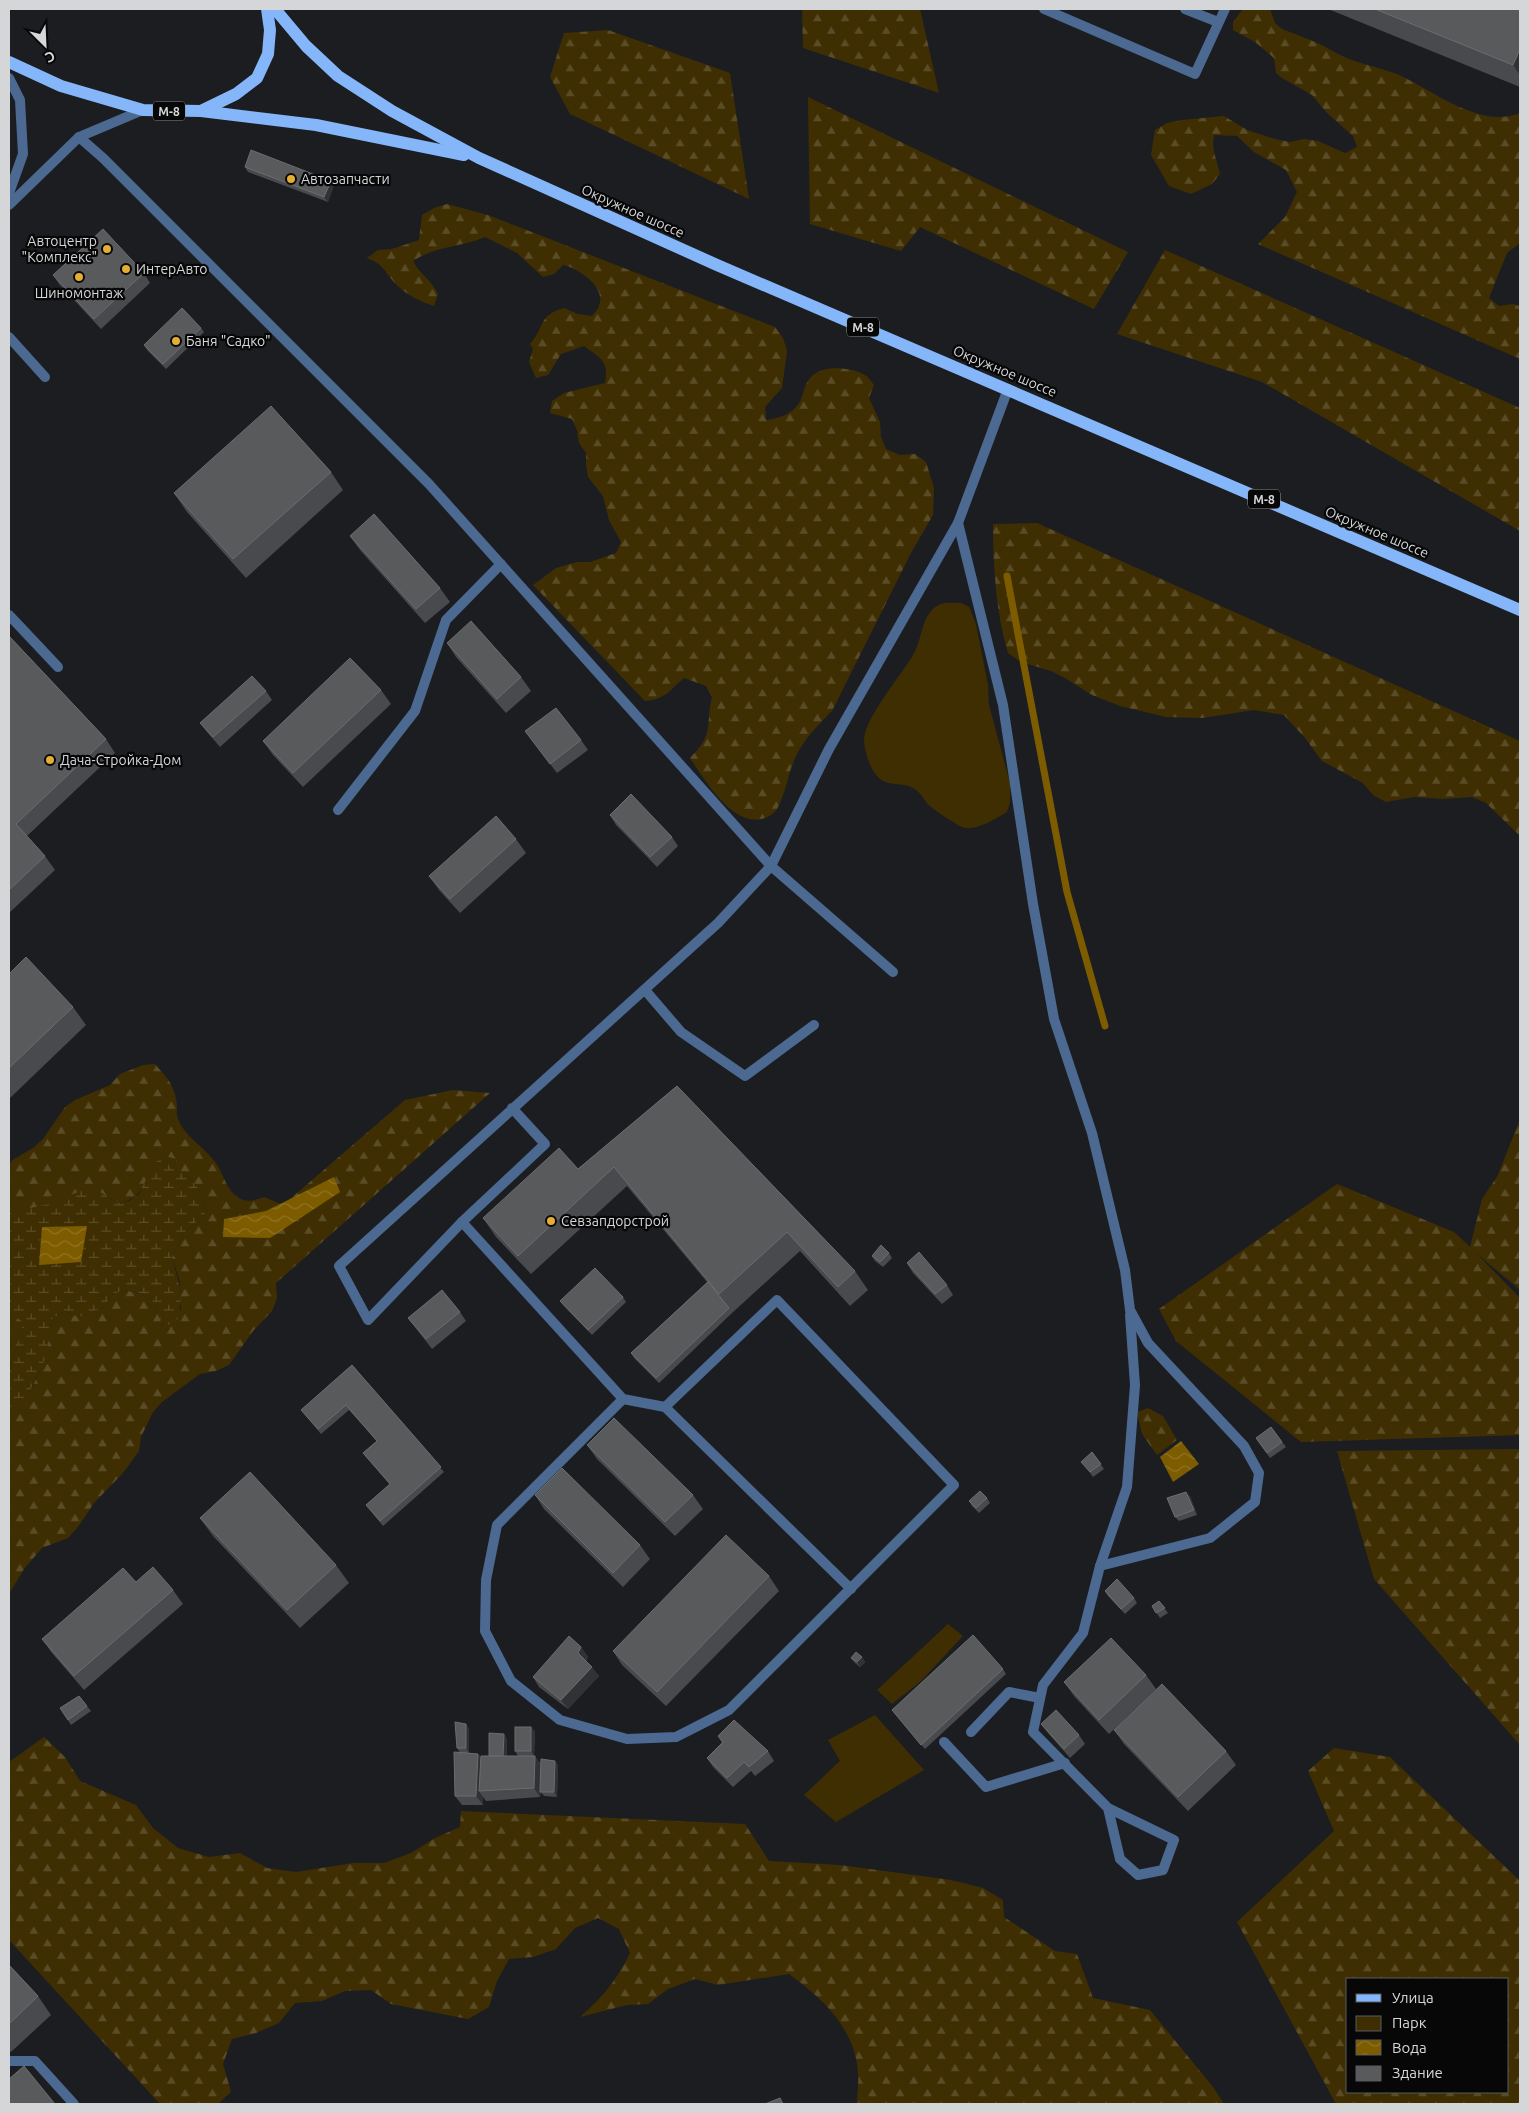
<svg xmlns="http://www.w3.org/2000/svg" width="1529" height="2113" viewBox="0 0 1529 2113" font-family="Ubuntu,sans-serif">
  <style>
    .green { fill: #3f2e02 }
    .forest { fill: url(#forest-firs); fill-rule: evenodd }
    .wetland { fill: url(#wetland-marsh) }
    .water { fill: url(#water-waves) }
    .lines { fill: none; stroke-linecap: round; stroke-linejoin: round }
    .stream { stroke: #7d5c00; stroke-width: 7 }
    .lane { stroke: #4c6991; stroke-width: 10 }
    .street { stroke: #4c6991; stroke-width: 10 }
    .primary { stroke: #85b6f9; stroke-width: 12 }
    .wall { fill: #494a4d }
    .shaded-wall { fill: #303235 }
    .building { fill: #585a5c; stroke: #6b6d70 }
    .poi-dot { fill: #e2af34; stroke: #070708; stroke-width: 2 }
    .labels { text-anchor: middle; dominant-baseline: central; stroke-width: 4.5; stroke-linejoin: round; paint-order: stroke }
    .shield { fill: #070708; stroke: #97989a; stroke-width: 1 }
    .shield-label { font-size: 12px; font-weight: bold; fill: #d5d6d8 }
    .poi-label { font-size: 14px; fill: #d5d6d8; stroke: #070708; text-anchor: start }
    .street-label { font-size: 14px; fill: #d5d6d8; stroke: #070708 }
  </style>
  <defs>
    <pattern id="forest-firs" width="22" height="20" patternUnits="userSpaceOnUse" patternTransform="scale(1.25)"><rect width="22" height="20" fill="#3f2e02"/><path d="M5 1l3.5 6h-7zM16 11l3.5 6h-7z" fill="#5a4c26"/></pattern>
    <pattern id="wetland-marsh" width="20" height="14" patternUnits="userSpaceOnUse" patternTransform="scale(1.25)"><rect width="20" height="14" fill="#3f2e02"/><path d="M1 5h8M5 5V1M11 12h8M15 12V8" fill="none" stroke="#5a4c26"/></pattern>
    <pattern id="water-waves" width="16" height="10" patternUnits="userSpaceOnUse" patternTransform="scale(1.25)"><rect width="16" height="10" fill="#7d5c00"/><path d="M0 5q4-4 8 0t8 0" fill="none" stroke="#8f7324"/></pattern>
  </defs>
  <rect width="100%" height="100%" fill="#1b1d20"/>
  <g class="green">
    <path d="M944,603H961L969,607L976,624L988,685L989,705L1010,783V802L1007,812C997,818 978,830 965,828C961,828 934,810 930,806C924,801 922,794 915,789C903,781 887,788 877,776C869,767 865,752 864,741C864,718 901,676 913,655C924,637 920,610 944,603Z"/>
    <polygon points="948,1624 963,1636 920,1682 892,1704 877,1690"/>
    <polygon points="875,1715 924,1770 836,1822 804,1795 840,1761 828,1740"/>
  </g>
  <g class="forest">
    <polygon points="802,9 920,9 939,93 803,48"/>
    <path d="M1243,9H1270L1275,23L1282,29C1295,34 1309,39 1322,45C1331,50 1339,55 1349,59C1365,65 1381,68 1397,74C1431,89 1480,130 1520,113V243L1507,253L1489,298L1499,306L1513,304L1520,306V359L1258,244L1285,217L1297,192L1286,170L1254,152L1237,136L1214,135C1211,151 1217,159 1220,174L1212,184L1191,194L1169,186L1151,155L1155,130L1167,123L1182,120L1224,116L1247,130L1275,139L1290,142L1304,139L1318,141L1345,153L1357,147L1353,136L1327,113L1312,95L1282,78L1276,73L1274,58L1255,42L1233,30V22Z"/>
    <polygon points="608,30 730,73 749,199 570,114 550,77 564,33"/>
    <polygon points="808,97 1128,252 1094,309 920,227 901,251 810,224"/>
    <path d="M447,204L488,215L775,327L783,338L787,351L782,388L765,407L766,420C780,418 795,414 801,399C804,392 805,383 811,377C822,365 849,367 863,374C868,376 871,381 874,385L869,398L880,422L881,437L886,449L900,455L915,454L926,462L934,488L933,515L911,553L832,711C819,724 807,736 798,752C788,770 787,791 777,809C774,814 767,818 761,819C731,825 705,780 690,758C715,733 705,727 712,697L706,686L684,678C669,690 667,699 645,701L533,585L556,568L577,562H590L616,553L621,542L609,520L603,496L588,477L586,465V453L579,443L577,430L572,419L550,413L552,401L564,393L605,383C609,360 601,359 584,346L561,354L548,375L536,378L529,362L533,349L530,344C546,326 537,316 564,308L578,314L592,316C594,313 598,310 599,306C607,287 578,268 563,265L554,274L543,277L517,253L485,237C462,247 435,246 413,261C420,275 430,278 438,294L434,306C419,301 404,294 393,281C383,269 383,264 367,258L378,250L392,249L419,240L422,215L434,208Z"/>
    <polygon points="1165,250 1520,408 1520,531 1262,382 1117,334"/>
    <path d="M1037,523L1520,741V836L1486,803L1472,797L1443,799L1414,797L1386,802L1373,795L1363,783L1322,761L1305,738L1284,715L1254,710L1202,718L1166,717L1120,706L1092,695L1065,678L1051,671L1021,662L1008,653C996,613 993,566 993,524Z"/>
    <path d="M155,1064C167,1078 174,1084 177,1104C177,1109 176,1114 178,1119C186,1139 207,1148 218,1166C224,1177 227,1191 239,1198C247,1203 256,1200 264,1197L283,1205L405,1100L453,1090L490,1093L276,1283L277,1298L272,1311L253,1331L229,1365L216,1371L200,1374L162,1402L153,1412L141,1437L139,1451L123,1473L94,1503L78,1527L68,1538L42,1548L24,1569L9,1594V1416C37,1394 47,1351 53,1318L65,1311L79,1317L105,1307L111,1295L124,1290L138,1293L152,1300L163,1326L181,1309L180,1282L172,1258L184,1233L205,1214C202,1191 199,1185 180,1171L145,1183C138,1196 132,1201 117,1203C88,1180 76,1197 47,1205C35,1208 22,1210 9,1213V1166L11,1161L33,1148L43,1139L65,1107L75,1100L110,1085L120,1074L143,1065Z"/>
    <polygon points="1520,1119 1520,1290 1476,1253 1520,1298 1520,1435 1301,1442 1176,1341 1159,1309 1337,1184 1454,1232 1470,1247 1482,1199 1498,1175"/>
    <polygon points="9,1241 18,1248 9,1260"/>
    <polygon points="9,1314 22,1320 22,1334 9,1368"/>
    <polygon points="1148,1408 1163,1416 1177,1440 1157,1455 1142,1434 1137,1412"/>
    <polygon points="1520,1449 1520,1745 1374,1579 1337,1451"/>
    <path d="M44,1737L65,1757L80,1781L136,1805L153,1828L178,1848L209,1857L240,1853L267,1868L296,1872L353,1863H384L411,1853L435,1838L460,1827L461,1811L745,1824L769,1861L840,1865L951,1880L983,1888L1003,1900L1004,1917L1055,1951L1077,1954L1093,1998L1150,2010L1213,2087L1224,2104H857C857,2094 859,2083 858,2073C855,2028 823,1999 789,1974L718,1985L695,1979L668,1989L648,2004L627,2005L580,2017C603,1997 616,1981 630,1953L619,1929L598,1918L575,1928L556,1949L533,1957L509,1959L497,1981L489,2007L468,2019L391,2004L371,1990L345,1991L322,2001L295,2003L279,2023L256,2033L232,2039L223,2064L231,2092L218,2104H160L9,1940V1762Z"/>
    <path d="M1334,1748L1390,1757L1520,1881V2104H1336L1237,1922L1334,1831L1308,1771ZM1348,1979H1508V2092H1348Z"/>
  </g>
  <path class="wetland" d="M165,1156L176,1159L180,1171C199,1185 202,1191 205,1214L184,1233L172,1258C179,1286 185,1291 177,1322L163,1326L152,1300L138,1293L124,1290L111,1295L105,1307L79,1317L65,1311L53,1318L45,1359L28,1395L19,1408L9,1416V1368L22,1334V1321L9,1314V1260L18,1248L9,1241V1213L48,1204L83,1190H97L117,1203L129,1201L139,1194L154,1163Z"/>
  <g class="water">
    <polygon points="334,1177 340,1192 270,1238 223,1237 224,1219 266,1211"/>
    <polygon points="87,1226 81,1262 39,1265 42,1227"/>
    <polygon points="1181,1441 1199,1464 1173,1482 1160,1457"/>
  </g>
  <g class="lines">
    <polyline class="stream" points="1007,576 1067,892 1105,1026"/>
    <g class="lane">
      <polyline points="1044,9 1195,74 1225,9"/>
      <polyline points="1185,9 1218,22"/>
      <polyline points="79,137 103,158 429,484 771,866 718,923 339,1266 368,1320 462,1222 545,1144 512,1108"/>
      <polyline points="9,337 45,377"/>
      <polyline points="958,523 1003,705 1033,904 1054,1019 1092,1133 1125,1270 1130,1310 1148,1343 1244,1446 1259,1473 1255,1502 1210,1538 1100,1566 1083,1633 1043,1685 1033,1732 1108,1808 1120,1859 1138,1875 1163,1870 1174,1840 1108,1808"/>
      <polyline points="9,615 58,667"/>
      <polyline points="338,810 415,711 446,620 501,564"/>
      <polyline points="893,972 771,866 829,749 958,523 1008,389"/>
      <polyline points="645,990 681,1032 745,1076 814,1025"/>
      <polyline points="462,1222 623,1399 665,1407 851,1589"/>
      <polyline points="623,1399 497,1525 486,1580 485,1631 511,1681 560,1720 627,1739 676,1737 729,1710 954,1485 777,1300 665,1407"/>
      <polyline points="1100,1566 1127,1487 1135,1385 1130,1315"/>
      <polyline points="971,1732 1009,1692 1040,1698"/>
      <polyline points="944,1742 986,1787 1065,1763"/>
      <polyline points="9,2061 35,2061 74,2104"/>
    </g>
    <g class="street">
      <polyline points="9,78 20,100 23,154 9,193"/>
      <polyline points="9,205 79,137 143,110"/>
    </g>
    <g class="primary">
      <polyline points="275,9 306,46 338,76 392,111 479,158 717,265 1520,610"/>
      <polyline points="9,62 61,86 143,110 201,111 236,94 257,78 268,54 270,30 267,9"/>
      <polyline points="201,111 316,125 464,155"/>
    </g>
  </g>
  <g class="wall">
    <polygon points="1328,9 1518,9 1520,10 1520,87"/>
    <polygon points="245,167 331,181 334,185 328,202 248,172"/>
    <polygon points="144,273 150,283 101,329 59,284 53,275"/>
    <polygon points="201,328 204,332 166,369 147,350 144,345"/>
    <polygon points="331,472 343,490 246,578 187,512 174,493"/>
    <polygon points="350,536 440,588 450,602 425,623 360,550"/>
    <polygon points="9,636 106,739 115,753 27,836 45,856 55,870 9,913"/>
    <polygon points="447,643 521,677 531,691 506,713 456,657"/>
    <polygon points="381,690 391,704 303,787 273,755 263,741"/>
    <polygon points="266,691 272,700 220,747 207,732 200,723"/>
    <polygon points="525,731 581,740 588,750 557,773"/>
    <polygon points="610,815 672,837 678,846 657,867 616,825"/>
    <polygon points="516,839 526,853 460,913 439,890 429,876"/>
    <polygon points="9,974 73,1007 86,1025 9,1099"/>
    <polygon points="677,1086 855,1271 868,1290 850,1306 800,1251 732,1313 659,1383 634,1358 631,1353 707,1282 627,1186 531,1274 496,1237 483,1218 578,1169"/>
    <polygon points="889,1253 892,1258 883,1267 875,1261 872,1256"/>
    <polygon points="907,1263 947,1285 953,1295 942,1304 913,1273"/>
    <polygon points="623,1297 626,1302 592,1335 564,1306 560,1301"/>
    <polygon points="460,1312 466,1321 432,1349 408,1318"/>
    <polygon points="352,1365 444,1472 383,1526 366,1505 390,1484 363,1453 377,1441 349,1410 321,1434 301,1410"/>
    <polygon points="1271,1427 1286,1447 1270,1458 1256,1438"/>
    <polygon points="587,1445 693,1495 703,1509 675,1536 597,1459"/>
    <polygon points="1092,1452 1104,1469 1093,1477 1085,1466"/>
    <polygon points="535,1495 640,1545 650,1559 623,1587 544,1509"/>
    <polygon points="1190,1496 1197,1515 1179,1521 1175,1517"/>
    <polygon points="987,1498 990,1503 979,1513 972,1506 969,1501"/>
    <polygon points="200,1518 336,1565 349,1583 300,1628 213,1536"/>
    <polygon points="769,1576 779,1591 666,1706 622,1665 613,1651"/>
    <polygon points="136,1582 173,1590 183,1604 84,1690 52,1653 42,1639"/>
    <polygon points="1105,1591 1134,1598 1137,1603 1125,1614 1108,1596"/>
    <polygon points="1159,1601 1168,1613 1160,1618 1152,1606"/>
    <polygon points="581,1647 588,1657 586,1661 599,1676 568,1709 539,1687 533,1677"/>
    <polygon points="862,1657 865,1662 860,1667 855,1663 851,1658"/>
    <polygon points="1003,1669 1006,1674 925,1749 892,1710"/>
    <polygon points="1146,1675 1156,1689 1109,1734 1074,1696 1064,1682"/>
    <polygon points="79,1696 91,1711 71,1725 60,1708"/>
    <polygon points="466,1724 469,1729 469,1753 464,1753 478,1754 481,1758 489,1756 507,1739 507,1756 518,1756 515,1751 531,1727 535,1732 534,1756 541,1764 558,1765 557,1797 544,1796 541,1792 540,1797 486,1801 483,1797 483,1805 462,1805 455,1796 460,1753 457,1748"/>
    <polygon points="1041,1724 1079,1735 1085,1744 1070,1758 1048,1733"/>
    <polygon points="1114,1730 1226,1751 1236,1765 1188,1811 1124,1744"/>
    <polygon points="718,1736 768,1751 774,1761 755,1776 751,1771 733,1787 713,1767 707,1758 722,1743"/>
    <polygon points="9,1965 38,1996 51,2015 11,2052 9,2050"/>
  </g>
  <g class="shaded-wall">
    <polygon points="1520,49 1520,75 1513,65"/>
    <polygon points="331,181 334,185 328,202 324,197"/>
    <polygon points="1186,1492 1190,1496 1197,1515 1194,1510"/>
    <polygon points="581,1647 588,1657 584,1663 578,1653"/>
    <polygon points="862,1657 865,1662 860,1667 857,1662"/>
    <polygon points="592,1667 599,1676 568,1709 561,1700"/>
    <polygon points="466,1724 469,1729 469,1753 466,1748"/>
    <polygon points="531,1727 535,1732 534,1756 531,1751"/>
    <polygon points="504,1734 507,1739 507,1761 503,1757"/>
    <polygon points="478,1754 484,1764 479,1791 483,1797 483,1805 476,1796"/>
    <polygon points="535,1756 541,1765 540,1797 534,1788"/>
    <polygon points="555,1761 558,1765 557,1797 554,1792"/>
  </g>
  <g class="building">
    <polygon points="1375,9 1518,9 1520,10 1520,49 1513,65"/>
    <polygon points="251,150 331,181 324,197 245,167"/>
    <polygon points="103,229 144,273 94,319 53,275"/>
    <polygon points="182,308 201,328 163,364 144,345"/>
    <polygon points="271,406 331,472 233,559 174,493"/>
    <polygon points="374,514 440,588 416,609 350,536"/>
    <polygon points="471,621 521,677 497,699 447,643"/>
    <polygon points="9,636 106,739 16,824 45,856 9,890"/>
    <polygon points="350,658 381,690 293,773 263,741"/>
    <polygon points="252,676 266,691 213,737 200,723"/>
    <polygon points="556,708 581,740 550,764 525,731"/>
    <polygon points="631,794 672,837 650,857 610,815"/>
    <polygon points="496,816 516,839 450,899 429,876"/>
    <polygon points="26,957 73,1007 9,1068 9,974"/>
    <polygon points="677,1086 855,1271 838,1287 787,1232 719,1294 614,1167 518,1256 483,1218 559,1148 578,1169"/>
    <polygon points="881,1245 889,1253 880,1262 872,1256"/>
    <polygon points="919,1252 947,1285 935,1294 907,1263"/>
    <polygon points="595,1268 623,1297 588,1330 560,1301"/>
    <polygon points="708,1282 729,1308 656,1378 631,1353"/>
    <polygon points="442,1290 460,1312 426,1339 408,1318"/>
    <polygon points="352,1365 441,1467 380,1521 366,1505 390,1484 363,1453 377,1441 346,1405 318,1429 301,1410"/>
    <polygon points="614,1418 693,1495 665,1522 587,1445"/>
    <polygon points="1271,1427 1282,1442 1267,1453 1256,1438"/>
    <polygon points="1092,1452 1101,1464 1090,1472 1081,1462"/>
    <polygon points="562,1468 640,1545 613,1573 535,1495"/>
    <polygon points="250,1472 336,1565 287,1610 200,1518"/>
    <polygon points="980,1491 987,1498 976,1508 969,1501"/>
    <polygon points="1186,1492 1194,1510 1175,1517 1167,1498"/>
    <polygon points="726,1535 769,1576 657,1692 613,1651"/>
    <polygon points="153,1567 173,1590 74,1676 42,1639 123,1568 136,1582"/>
    <polygon points="1117,1579 1134,1598 1121,1609 1105,1591"/>
    <polygon points="1159,1601 1165,1608 1156,1613 1152,1606"/>
    <polygon points="973,1635 1003,1669 921,1745 892,1710"/>
    <polygon points="569,1636 581,1647 578,1653 592,1667 561,1700 533,1677"/>
    <polygon points="1111,1638 1146,1675 1099,1720 1064,1682"/>
    <polygon points="856,1652 862,1657 857,1662 851,1658"/>
    <polygon points="1162,1684 1226,1751 1178,1797 1114,1730"/>
    <polygon points="79,1696 87,1706 68,1720 60,1708"/>
    <polygon points="1056,1710 1079,1735 1064,1749 1041,1724"/>
    <polygon points="734,1720 768,1751 749,1767 744,1762 727,1778 707,1758 723,1742 718,1736"/>
    <polygon points="455,1722 466,1724 466,1748 457,1748"/>
    <rect x="515" y="1727" width="16" height="24"/>
    <polygon points="489,1733 504,1734 503,1756 489,1756"/>
    <polygon points="454,1752 478,1754 476,1796 455,1796"/>
    <polygon points="481,1756 535,1756 534,1788 479,1791"/>
    <polygon points="541,1759 555,1761 554,1792 540,1792"/>
    <polygon points="9,1965 38,1996 9,2024"/>
    <polygon points="24,2066 55,2104 9,2104 9,2079"/>
    <polygon points="780,2098 783,2104 765,2104"/>
  </g>
  <g class="poi-dot">
    <circle cx="291" cy="179" r="5"/>
    <circle cx="107" cy="249" r="5"/>
    <circle cx="126" cy="269" r="5"/>
    <circle cx="79" cy="277" r="5"/>
    <circle cx="176" cy="341" r="5"/>
    <circle cx="50" cy="760" r="5"/>
    <circle cx="551" cy="1221" r="5"/>
  </g>
  <g class="labels">
    <g class="shield">
      <rect x="153" y="101.5" width="32" height="19" rx="4"/>
      <rect x="847" y="317.5" width="32" height="19" rx="4"/>
      <rect x="1248" y="489.5" width="32" height="19" rx="4"/>
    </g>
    <g class="shield-label">
      <text x="169" y="111">М-8</text>
      <text x="863" y="327">М-8</text>
      <text x="1264" y="499">М-8</text>
    </g>
    <g class="poi-label">
      <text x="301" y="179">Автозапчасти</text>
      <text x="97" y="241" text-anchor="end">Автоцентр<tspan x="97" dy="16">"Комплекс"</tspan></text>
      <text x="136" y="269">ИнтерАвто</text>
      <text x="79" y="293" text-anchor="middle">Шиномонтаж</text>
      <text x="186" y="341">Баня "Садко"</text>
      <text x="60" y="760">Дача-Стройка-Дом</text>
      <text x="561" y="1221">Севзапдорстрой</text>
    </g>
    <g class="street-label">
      <text transform="translate(633 211) rotate(24)">Окружное шоссе</text>
      <text transform="translate(1005 371) rotate(23)">Окружное шоссе</text>
      <text transform="translate(1377 532) rotate(23)">Окружное шоссе</text>
    </g>
  </g>
  <rect width="1529" height="2113" fill="none" stroke="#d5d6d8" stroke-width="20"/>
  <rect x="1346" y="1978" width="162" height="115" fill="#070708" stroke="#595a5b"/>
  <rect x="1356" y="1994" width="25" height="8" fill="#85b6f9" stroke="#595a5b"/>
  <text x="1392" y="2003" font-size="15" fill="#d5d6d8">Улица</text>
  <rect x="1356" y="2016" width="25" height="15" fill="#3f2e02" stroke="#595a5b"/>
  <text x="1392" y="2028" font-size="15" fill="#d5d6d8">Парк</text>
  <rect x="1356" y="2040" width="25" height="15" fill="url(#water-waves)" stroke="#595a5b"/>
  <text x="1392" y="2053" font-size="15" fill="#d5d6d8">Вода</text>
  <rect x="1356" y="2066" width="25" height="15" fill="#585a5c" stroke="#595a5b"/>
  <text x="1392" y="2078" font-size="15" fill="#d5d6d8">Здание</text>
  <g transform="translate(45 45) rotate(156)" stroke="#070708" stroke-width="4" paint-order="stroke">
  <path d="M0-4L9 19L0 12L-9 19Z" fill="#d5d6d8"/>
  <text y="-8" font-size="14" font-weight="bold" text-anchor="middle" fill="#d5d6d8">С</text>
  </g>
</svg>
